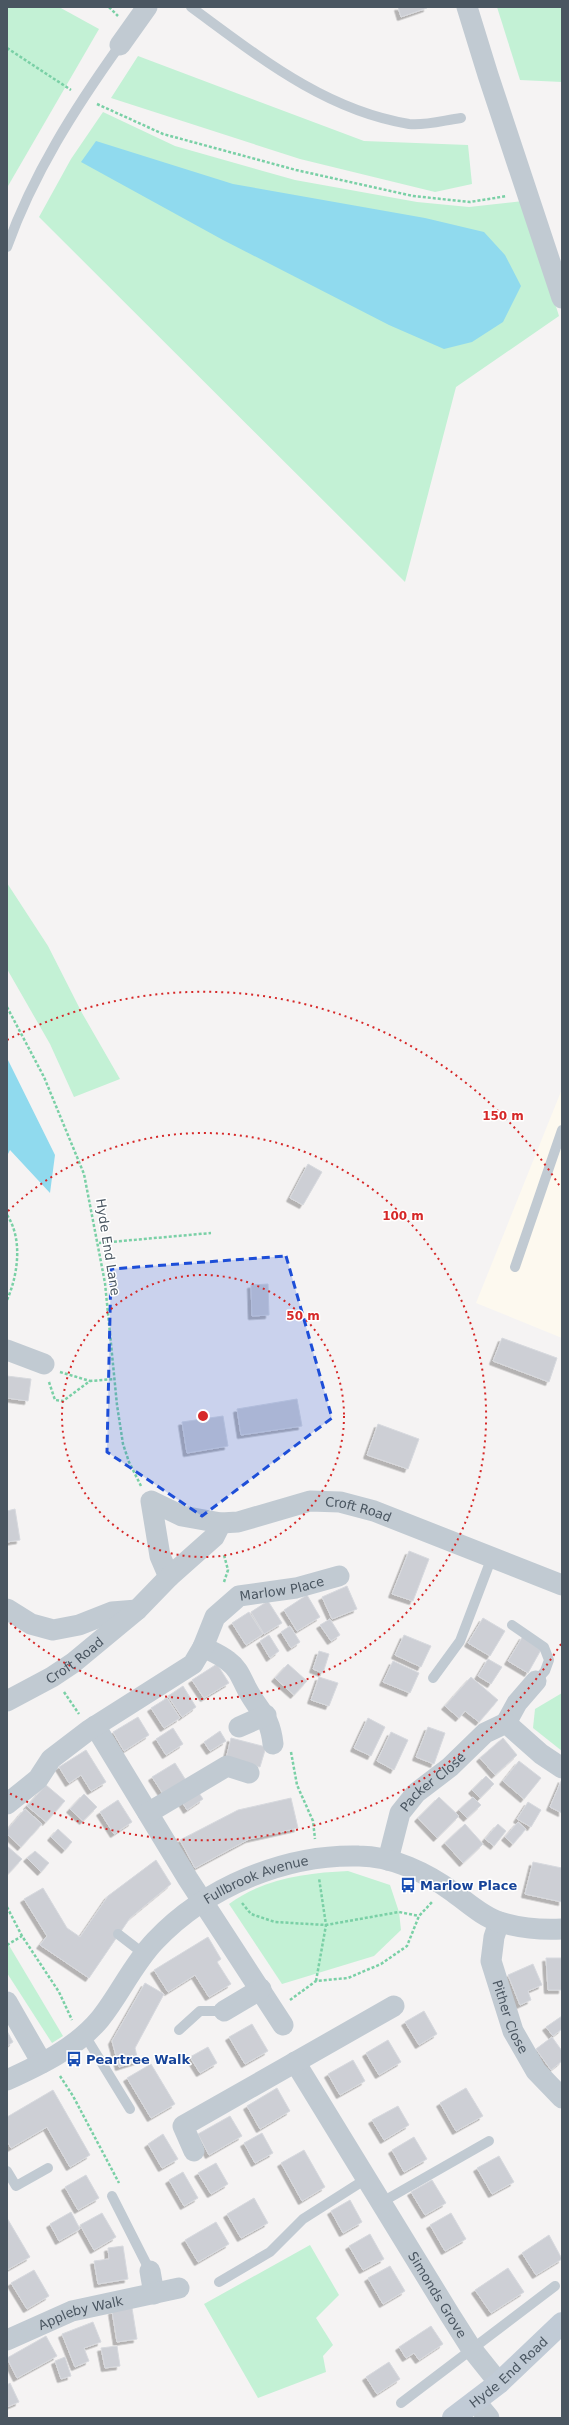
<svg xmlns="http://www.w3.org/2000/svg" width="569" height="2425" viewBox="0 0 569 2425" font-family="'DejaVu Sans',sans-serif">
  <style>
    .commercial { fill: #fdf9ef }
    .green { fill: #c3f1d5 }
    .water { fill: #90daee }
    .building { fill: #cdcfd5; stroke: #d7d9de; filter: url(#shadow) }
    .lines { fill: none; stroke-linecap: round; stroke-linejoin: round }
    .path { stroke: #7ad0a6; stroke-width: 2.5; stroke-dasharray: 3 2; stroke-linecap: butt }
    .service { stroke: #c1cad2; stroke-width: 10 }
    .minor { stroke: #c1cad2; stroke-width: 21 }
    .secondary { stroke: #c1cbd6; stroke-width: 22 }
    .marked { fill: #1d4ed8; fill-opacity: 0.2; stroke: #1d4ed8; stroke-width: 3; stroke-dasharray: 8 5; stroke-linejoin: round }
    .ring { fill: none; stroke: #d62828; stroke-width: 2; stroke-dasharray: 2 4 }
    .labels { text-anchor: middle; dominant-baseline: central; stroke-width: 3; stroke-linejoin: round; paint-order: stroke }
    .street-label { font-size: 13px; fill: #4a5661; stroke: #fff }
    .transit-label { font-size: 13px; font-weight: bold; fill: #164399; stroke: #fff; text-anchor: start }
    .centre { fill: #d62828; stroke: #fff; stroke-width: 2 }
    .ring-label { font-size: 12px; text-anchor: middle; font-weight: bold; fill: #d62828; stroke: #fff; stroke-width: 3; stroke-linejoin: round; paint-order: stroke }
  </style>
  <defs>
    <filter id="shadow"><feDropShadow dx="-3.5" dy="3.5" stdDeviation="0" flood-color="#0004"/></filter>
  </defs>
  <rect width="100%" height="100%" fill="#f5f3f3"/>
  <polygon class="commercial" points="562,1089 562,1338 476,1303"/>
  <g class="green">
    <polygon points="7,7 59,7 99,29 8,186"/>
    <polygon points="497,7 562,7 562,82 520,80"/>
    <polygon points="138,56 364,141 468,145 472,184 435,192 300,159 111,98"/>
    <polygon points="103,112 175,146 295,180 417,202 469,207 523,201 559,316 456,387 405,582 39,217 71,159"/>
    <polygon points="7,883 48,946 82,1013 120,1079 74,1097 50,1044 7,969"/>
    <polygon points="562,1693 562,1751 533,1728 535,1709"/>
    <path d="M348,1871L390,1885L399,1912L401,1930L374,1956L282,1984L229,1904C264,1878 307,1873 348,1871Z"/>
    <polygon points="7,1942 63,2036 52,2043 7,1973"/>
    <polygon points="310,2245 339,2295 316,2318 333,2345 323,2356 326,2372 258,2398 204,2304"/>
  </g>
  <g class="water">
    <polygon points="96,141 233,184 425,218 484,232 505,255 521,286 503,322 472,342 444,349 389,325 223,240 81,162"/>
    <polygon points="7,1058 55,1155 50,1193 10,1150 7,1156"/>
  </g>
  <g class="building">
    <polygon points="398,7 427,7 427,8 401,17"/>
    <polygon points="308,1164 322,1172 303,1205 290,1198"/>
    <polygon points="268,1284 269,1315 252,1316 251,1285"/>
    <polygon points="502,1338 557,1358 549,1382 493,1361"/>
    <polygon points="7,1376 31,1379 28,1401 7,1398"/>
    <polygon points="297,1399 302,1426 241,1435 237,1409"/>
    <polygon points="223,1416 228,1446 187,1453 182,1422"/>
    <polygon points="378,1424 419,1439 408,1469 367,1455"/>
    <polygon points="15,1509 20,1540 7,1542 7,1511"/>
    <polygon points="409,1551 429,1559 413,1601 392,1594"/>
    <polygon points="347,1586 357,1609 332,1619 322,1597"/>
    <polygon points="307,1595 320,1617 297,1631 284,1610"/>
    <polygon points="268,1601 282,1623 264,1634 251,1612"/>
    <polygon points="249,1612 263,1634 246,1645 232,1623"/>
    <polygon points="483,1618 505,1631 490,1656 468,1643"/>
    <polygon points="330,1619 340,1635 331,1641 320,1625"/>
    <polygon points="290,1626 300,1642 291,1648 281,1632"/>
    <polygon points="269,1635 279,1651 270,1658 260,1641"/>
    <polygon points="404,1635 431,1646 421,1667 395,1655"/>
    <polygon points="523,1636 542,1648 528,1673 508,1661"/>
    <polygon points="319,1651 329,1654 323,1673 313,1669"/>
    <polygon points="488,1659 502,1667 491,1684 478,1676"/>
    <polygon points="393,1661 419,1673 410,1693 383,1682"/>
    <polygon points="217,1664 229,1683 204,1698 192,1680"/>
    <polygon points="288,1664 307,1681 294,1695 275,1678"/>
    <polygon points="319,1677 338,1683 329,1706 311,1700"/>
    <polygon points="471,1677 498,1700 479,1722 465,1711 459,1718 445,1706"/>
    <polygon points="183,1686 196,1707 182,1717 168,1696"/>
    <polygon points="167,1698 180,1718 164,1728 151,1708"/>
    <polygon points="138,1717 149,1735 124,1751 113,1732"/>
    <polygon points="368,1718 385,1727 371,1756 354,1748"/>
    <polygon points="428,1727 445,1733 434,1764 416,1757"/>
    <polygon points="173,1728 183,1744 166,1755 156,1739"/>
    <polygon points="220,1731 226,1741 210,1751 204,1742"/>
    <polygon points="391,1732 408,1740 394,1770 377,1761"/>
    <polygon points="231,1738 266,1747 260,1767 226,1759"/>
    <polygon points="503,1738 517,1755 495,1775 480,1758"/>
    <polygon points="86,1750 106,1782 91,1791 81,1775 69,1783 59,1767"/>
    <polygon points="519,1761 541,1778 524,1799 503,1781"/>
    <polygon points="175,1763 187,1782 165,1797 152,1777"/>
    <polygon points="486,1776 494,1784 480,1798 472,1790"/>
    <polygon points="562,1779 562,1813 550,1807"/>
    <polygon points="46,1785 65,1801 46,1822 27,1806"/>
    <polygon points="197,1790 203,1799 187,1810 181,1800"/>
    <polygon points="84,1794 97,1807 83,1821 70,1809"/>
    <polygon points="439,1797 459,1816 437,1838 418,1818"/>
    <polygon points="473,1797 481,1805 467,1818 459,1810"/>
    <polygon points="291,1798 298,1828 249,1839 195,1868 180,1840 238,1810"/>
    <polygon points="118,1800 132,1822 114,1834 100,1812"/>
    <polygon points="528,1802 541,1810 531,1827 517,1819"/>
    <polygon points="25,1809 42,1824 21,1847 7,1834 7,1830"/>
    <polygon points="518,1822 526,1829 513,1844 505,1837"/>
    <polygon points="465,1824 483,1844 463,1863 445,1843"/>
    <polygon points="498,1824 506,1831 494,1846 485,1839"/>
    <polygon points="58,1829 72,1842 65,1850 51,1837"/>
    <polygon points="7,1846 22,1859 8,1874 7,1873"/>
    <polygon points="35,1851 49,1863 41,1872 27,1858"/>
    <polygon points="156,1860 171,1884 130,1918 89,1978 40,1945 47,1936 24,1899 43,1888 67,1928 80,1937 108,1896"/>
    <polygon points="533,1862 562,1868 562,1902 525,1894"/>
    <polygon points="208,1937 221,1959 217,1962 231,1984 209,1997 195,1975 168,1992 154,1970"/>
    <polygon points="546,1958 562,1958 562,1990 548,1990"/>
    <polygon points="533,1964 542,1985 528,1991 531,2000 520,2005 508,1975"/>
    <polygon points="145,1983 164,1994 135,2048 138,2061 119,2067 112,2041"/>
    <polygon points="424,2011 437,2034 419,2045 405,2022"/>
    <polygon points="562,2016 562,2029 553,2036 546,2027"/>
    <polygon points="252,2024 268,2051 245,2064 229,2037"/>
    <polygon points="7,2031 13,2042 7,2046"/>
    <polygon points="552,2037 562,2051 562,2061 551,2070 536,2049"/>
    <polygon points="388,2040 401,2062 379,2075 366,2053"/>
    <polygon points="208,2047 217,2063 200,2073 190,2057"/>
    <polygon points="353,2060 365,2081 340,2095 328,2074"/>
    <polygon points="151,2064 175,2104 151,2118 127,2078"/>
    <polygon points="277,2088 290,2111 260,2129 247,2106"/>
    <polygon points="466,2088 483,2116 456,2131 440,2103"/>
    <polygon points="53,2090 90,2155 70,2167 47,2127 11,2148 7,2141 7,2117"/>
    <polygon points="398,2106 409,2125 384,2140 372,2120"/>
    <polygon points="230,2116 242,2136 209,2155 198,2134"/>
    <polygon points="262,2133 273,2153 255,2163 244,2143"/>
    <polygon points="163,2134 178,2159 162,2168 148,2144"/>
    <polygon points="414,2137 427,2159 404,2172 392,2150"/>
    <polygon points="304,2150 325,2187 302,2201 281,2163"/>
    <polygon points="499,2156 514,2182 492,2194 477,2168"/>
    <polygon points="216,2163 228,2184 211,2194 198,2173"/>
    <polygon points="183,2172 198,2198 184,2206 169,2180"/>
    <polygon points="86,2175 99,2198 78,2210 65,2187"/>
    <polygon points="432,2180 446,2203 425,2215 411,2192"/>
    <polygon points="254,2198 268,2223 241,2238 227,2214"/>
    <polygon points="350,2200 362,2222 343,2233 331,2211"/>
    <polygon points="71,2212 80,2229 59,2241 50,2224"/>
    <polygon points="102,2213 116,2237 94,2250 80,2225"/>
    <polygon points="451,2213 466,2239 445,2251 430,2225"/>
    <polygon points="7,2218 30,2257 7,2270"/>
    <polygon points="216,2222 229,2244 198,2262 185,2240"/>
    <polygon points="370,2234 384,2259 363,2270 349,2246"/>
    <polygon points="549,2235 562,2259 536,2275 522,2253"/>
    <polygon points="123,2246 128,2279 98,2284 94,2261 109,2259 108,2248"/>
    <polygon points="390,2266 405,2291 383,2304 368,2278"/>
    <polygon points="508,2268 524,2292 491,2313 475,2290"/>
    <polygon points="34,2270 49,2296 27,2309 11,2283"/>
    <polygon points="132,2308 137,2339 117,2342 112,2311"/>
    <polygon points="93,2322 101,2342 84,2348 89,2361 75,2367 62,2334"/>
    <polygon points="431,2326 443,2344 419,2360 414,2353 406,2358 399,2347"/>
    <polygon points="46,2336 57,2356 17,2378 7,2358"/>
    <polygon points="117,2346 120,2366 105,2368 101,2348"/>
    <polygon points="65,2357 71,2376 61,2379 55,2361"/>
    <polygon points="389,2362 400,2379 377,2394 366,2377"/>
    <polygon points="10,2383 19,2402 7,2407 7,2385"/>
  </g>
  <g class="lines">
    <g class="path">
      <polyline points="109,7 118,16"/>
      <polyline points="7,48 71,90"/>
      <polyline points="97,104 163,134 296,170 413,196 470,202 507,196"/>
      <polyline points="7,1007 44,1077 84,1174 105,1283 117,1405 123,1444 129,1462 141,1486"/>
      <path d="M7,1215C23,1239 18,1275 7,1300"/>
      <polyline points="99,1243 211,1233"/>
      <polyline points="60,1372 90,1381"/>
      <polyline points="49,1382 55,1400 63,1401 90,1381 114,1379"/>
      <polyline points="224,1582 228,1570 224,1555"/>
      <polyline points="64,1692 79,1714"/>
      <polyline points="291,1752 297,1785 313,1821 315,1839"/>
      <polyline points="242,1903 251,1914 275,1922 326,1925 399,1912 419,1916"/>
      <polyline points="7,1907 22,1936 59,1992 72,2020"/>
      <polyline points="7,1945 22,1936"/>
      <polyline points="316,1981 326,1925 319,1878"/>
      <polyline points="290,2000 316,1981 348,1978 381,1964 407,1946 419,1916 433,1901"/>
      <polyline points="60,2076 73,2096 119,2183"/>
    </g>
    <g class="service">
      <path d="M191,7C258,56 324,110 409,124C425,126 445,120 461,118"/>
      <path d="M7,247C33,174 75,108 120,45"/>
      <polyline points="515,1267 562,1130"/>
      <polyline points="512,1625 544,1647 549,1660 545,1671 536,1681"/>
      <polyline points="433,1678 460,1641 492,1557"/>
      <polyline points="118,1934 144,1954"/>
      <polyline points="179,2030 200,2011 224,2011"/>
      <polyline points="84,2034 130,2109"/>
      <polyline points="7,2171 16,2186 48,2168"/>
      <polyline points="112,2196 150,2271"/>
      <polyline points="382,2202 489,2141"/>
      <polyline points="219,2282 270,2252 303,2219 366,2179"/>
      <polyline points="401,2403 555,2286"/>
    </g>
    <g class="minor">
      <polyline points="467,7 488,75 562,298"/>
      <polyline points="120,45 147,7"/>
      <polyline points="7,1350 44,1364"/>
      <path id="s1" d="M169,1577L160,1556L151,1501L182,1516L221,1523L238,1522L310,1501L340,1502L374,1511L562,1585"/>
      <polyline points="7,1609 31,1624 53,1630 79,1625 112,1612 137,1610"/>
      <path d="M203,1647C211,1651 221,1655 228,1661C239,1669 241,1678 247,1689C259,1712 270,1715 273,1744"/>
      <path id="s2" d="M7,1701L52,1677L73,1663L137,1610L169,1577L214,1537L221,1523"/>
      <polyline points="506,1723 517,1703 536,1681"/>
      <polyline points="95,1726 188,1879 283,2025"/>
      <polyline points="239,1727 266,1715"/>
      <path id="s3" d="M7,1804L38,1779L51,1759L89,1730L193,1664L203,1647L215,1617L239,1596L296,1588L339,1576"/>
      <polyline points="148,1813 227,1766 249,1773"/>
      <path id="s4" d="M388,1860L400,1813L416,1793L450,1767L485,1733L506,1723L541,1754L562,1768"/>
      <path id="s5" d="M499,1922L494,1937L491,1961L513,2031L536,2071L562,2098"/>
      <polyline points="7,2002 42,2063"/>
      <polyline points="224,2011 261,1989"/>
      <path id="s6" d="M295,2062L450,2315L471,2348L499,2383"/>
      <path id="s7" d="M7,2080C40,2065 76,2048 100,2019C120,1994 133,1964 155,1941C206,1887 285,1854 359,1856C392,1856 427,1873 453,1892C467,1902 483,1917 500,1922C519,1928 542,1930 562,1929"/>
      <polyline points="194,2151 183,2126 394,2006"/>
      <polyline points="150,2271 154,2294"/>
      <path id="s8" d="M7,2340L72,2311L179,2288"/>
      <polyline points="475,2401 489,2418"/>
    </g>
    <path class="secondary" id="s9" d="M453,2418L499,2383L562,2323"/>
  </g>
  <path class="marked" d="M286,1256L332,1418L202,1516L107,1452L111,1269Z"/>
  <g class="ring">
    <circle cx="203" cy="1416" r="141"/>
    <path d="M8 1211A283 283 0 1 1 8 1621"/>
    <path d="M561 1644A424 424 0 0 1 7 1792M7 1040A424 424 0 0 1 561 1188"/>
  </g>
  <defs>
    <symbol id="bus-bare" viewBox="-9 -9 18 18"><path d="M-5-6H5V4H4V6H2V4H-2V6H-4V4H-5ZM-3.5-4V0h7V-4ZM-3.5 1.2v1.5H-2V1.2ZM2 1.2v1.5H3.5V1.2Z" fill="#1a4fb4" stroke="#fff" stroke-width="2.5" paint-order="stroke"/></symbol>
  </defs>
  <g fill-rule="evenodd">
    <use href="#bus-bare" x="397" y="1874" width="22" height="22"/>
    <use href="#bus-bare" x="63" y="2048" width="22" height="22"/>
  </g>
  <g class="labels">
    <g class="street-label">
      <text transform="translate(108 1247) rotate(81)">Hyde End Lane</text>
      <text stroke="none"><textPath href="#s1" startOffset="294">Croft Road</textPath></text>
      <text stroke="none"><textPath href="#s3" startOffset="362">Marlow Place</textPath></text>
      <text stroke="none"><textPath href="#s2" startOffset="79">Croft Road</textPath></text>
      <text stroke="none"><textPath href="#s4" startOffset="94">Packer Close</textPath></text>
      <text stroke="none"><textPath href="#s7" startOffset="328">Fullbrook Avenue</textPath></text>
      <text stroke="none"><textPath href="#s5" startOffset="99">Pither Close</textPath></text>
      <text stroke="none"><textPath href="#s6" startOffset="273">Simonds Grove</textPath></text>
      <text stroke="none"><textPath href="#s8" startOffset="79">Appleby Walk</textPath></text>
      <text stroke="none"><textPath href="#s9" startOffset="72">Hyde End Road</textPath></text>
    </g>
    <g class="transit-label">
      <text x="420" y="1885">Marlow Place</text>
      <text x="86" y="2059">Peartree Walk</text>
    </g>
  </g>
  <circle cx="203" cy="1416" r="6" class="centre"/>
  <g class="ring-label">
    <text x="503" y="1120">150 m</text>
    <text x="403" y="1220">100 m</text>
    <text x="303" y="1320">50 m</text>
  </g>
  <rect width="569" height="2425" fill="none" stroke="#4a5661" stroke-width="16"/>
</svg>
